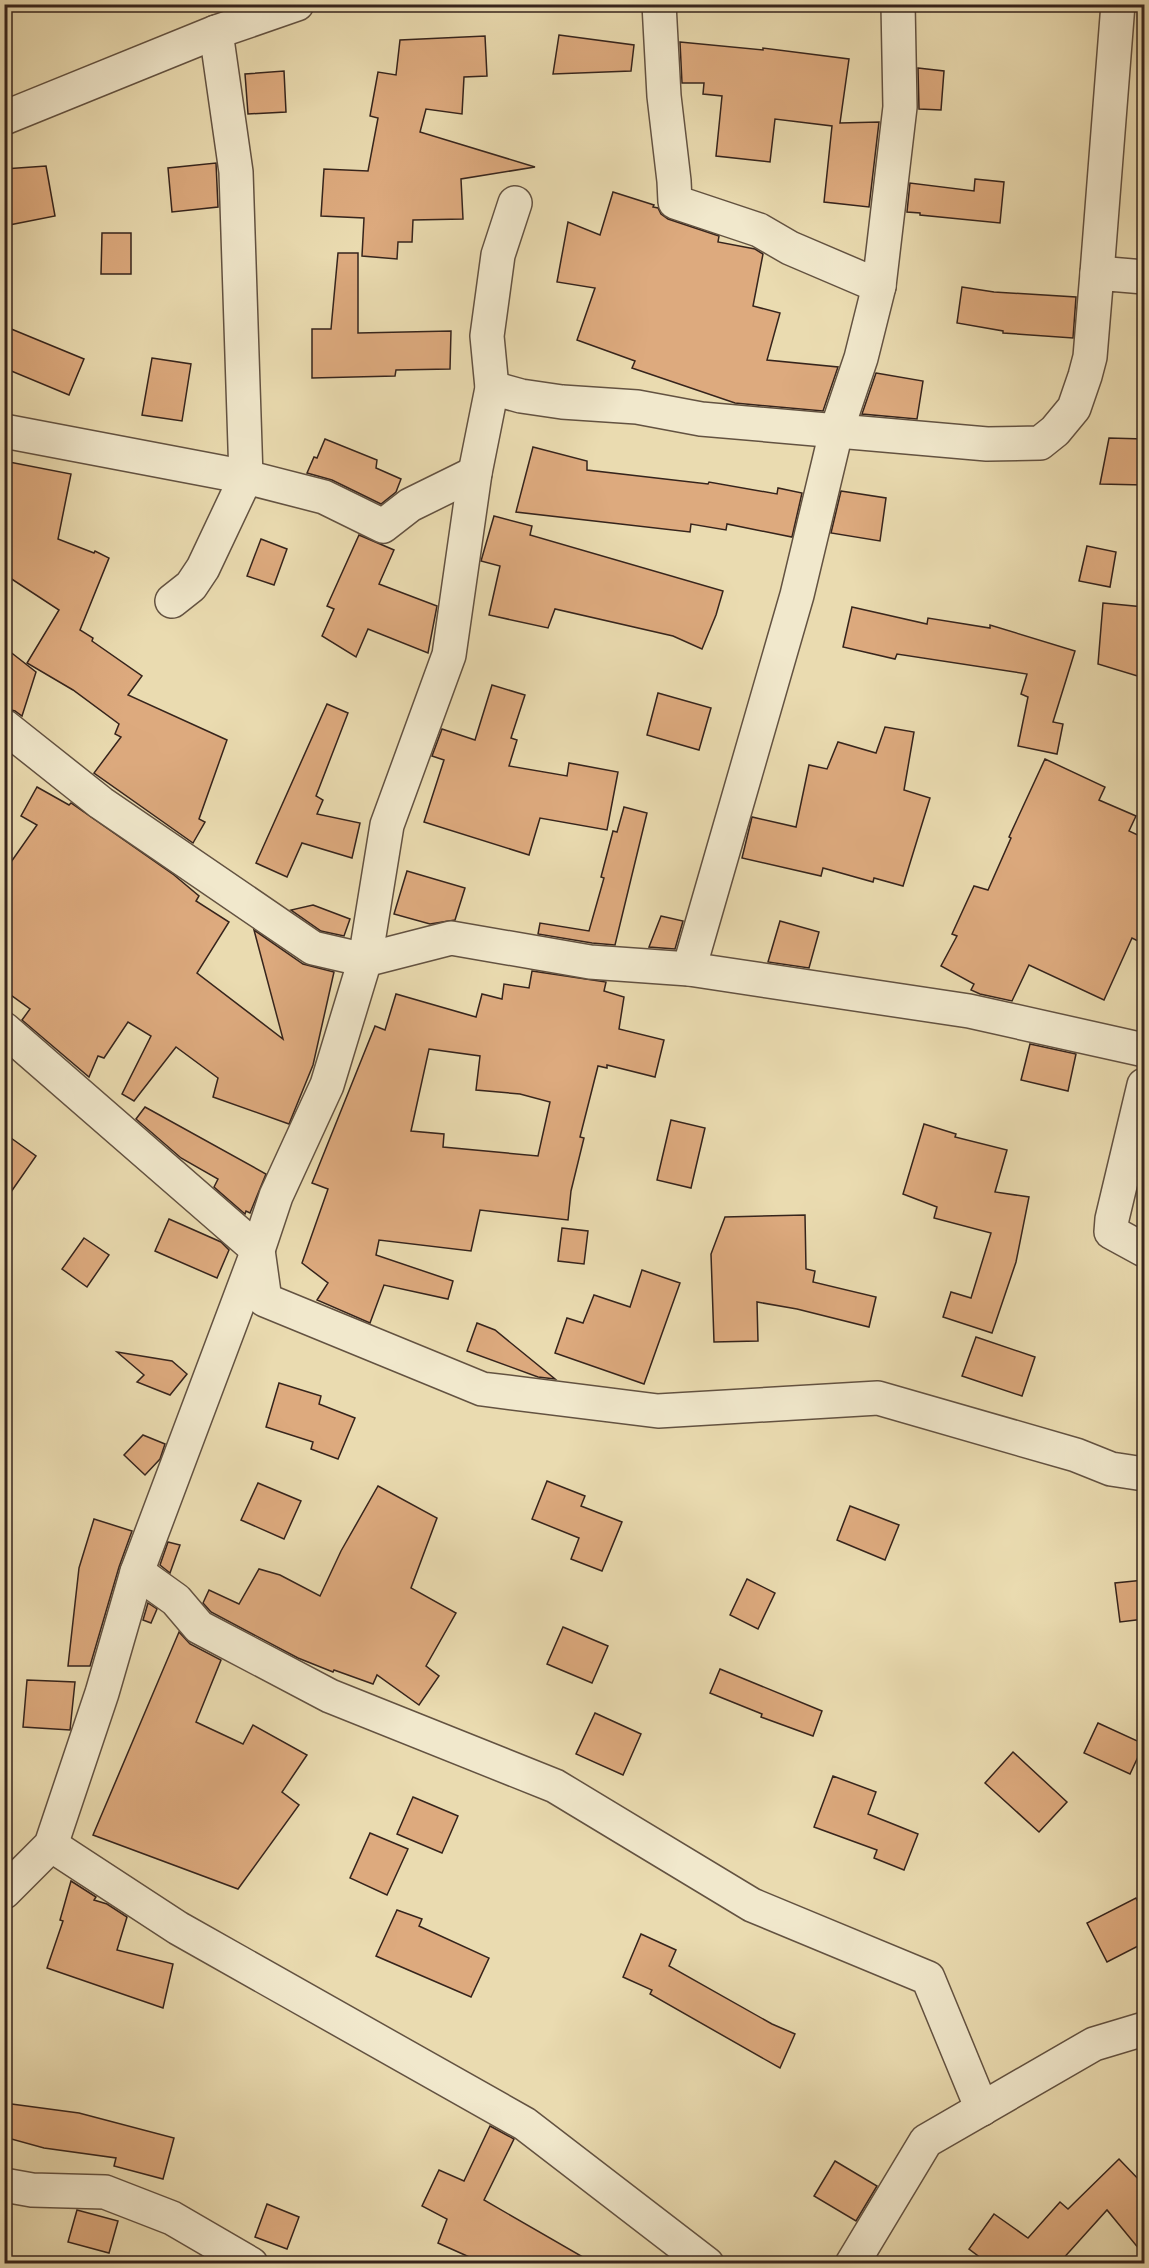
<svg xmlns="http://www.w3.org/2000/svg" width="1149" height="2268" viewBox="0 0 1149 2268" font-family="'IM FELL French Canon',serif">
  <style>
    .building { fill: #ddaa7e; stroke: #36241c; stroke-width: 1.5; fill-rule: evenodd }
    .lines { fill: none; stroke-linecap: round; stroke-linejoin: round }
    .minor-casing { stroke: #635241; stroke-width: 36 }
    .minor { stroke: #f1e8cc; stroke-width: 33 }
  </style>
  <rect width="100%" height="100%" fill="#eadbb0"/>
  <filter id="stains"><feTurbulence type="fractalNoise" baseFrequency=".00333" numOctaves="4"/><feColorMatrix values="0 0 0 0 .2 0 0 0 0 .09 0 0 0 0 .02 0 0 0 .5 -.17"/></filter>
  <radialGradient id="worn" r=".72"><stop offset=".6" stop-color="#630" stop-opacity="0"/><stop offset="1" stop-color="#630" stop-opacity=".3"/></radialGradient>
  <g class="building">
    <polygon points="559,35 634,45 631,71 553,74"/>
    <polygon points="485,36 487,76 464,77 462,114 426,109 420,132 535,167 461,179 463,219 413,220 412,242 398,242 397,259 362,256 364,218 321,216 324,169 368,171 378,118 370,116 378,72 396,75 400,40"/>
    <polygon points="680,42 763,50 763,48 849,59 840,123 879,122 869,207 824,202 832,126 775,119 770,162 716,156 722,96 703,94 704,83 682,83"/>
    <polygon points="918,68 944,71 941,110 919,109"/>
    <polygon points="284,71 286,112 248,114 245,74"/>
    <polygon points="216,163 218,207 172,212 168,168"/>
    <polygon points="46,166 55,216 4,226 4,169"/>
    <polygon points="975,179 1004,182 1000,223 920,215 920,213 907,212 910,183 974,191"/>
    <polygon points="613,192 654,205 653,207 658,208 661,214 668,219 719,236 718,242 755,249 763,254 753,306 780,313 767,360 838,367 823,411 735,403 632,368 635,361 577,340 595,288 557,282 568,222 600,235"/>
    <polygon points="102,233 131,233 131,274 101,274"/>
    <polygon points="338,253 358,253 358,333 451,331 450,369 396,370 395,376 312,378 312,329 331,329"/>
    <polygon points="962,287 994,292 1076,297 1073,338 1003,333 1003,331 957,323"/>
    <polygon points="4,326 84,359 69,395 4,368"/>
    <polygon points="152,358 191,364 182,421 142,415"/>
    <polygon points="876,373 923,381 917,419 862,414"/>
    <polygon points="1109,438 1144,439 1144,485 1100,484"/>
    <polygon points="325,439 377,460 376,468 401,479 396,492 381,504 332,480 307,473 314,457 317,458"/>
    <polygon points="533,447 587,461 587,470 708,484 709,482 777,494 778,488 802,493 792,537 727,524 726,530 691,524 690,532 516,512"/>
    <polygon points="4,461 71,474 58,539 94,553 95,551 109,558 80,630 93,638 92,641 142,676 128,695 227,740 199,819 205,822 193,843 94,773 121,737 115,734 119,724 73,690 27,663 59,610 4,574"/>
    <polygon points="841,491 886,498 880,541 831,533"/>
    <polygon points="494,516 532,526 530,535 723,591 716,615 702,649 673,636 555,609 548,628 489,615 500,566 481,561"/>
    <polygon points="359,535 394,550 379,584 437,606 428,653 368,629 356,657 322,636 334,609 327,606"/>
    <polygon points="261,539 287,549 274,585 247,576"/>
    <polygon points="1087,546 1116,552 1110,587 1079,581"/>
    <polygon points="1103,603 1144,607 1140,648 1144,649 1144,678 1098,664"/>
    <polygon points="852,607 927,624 928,618 990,628 990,625 1075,651 1053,722 1063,724 1057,754 1018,746 1028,697 1021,694 1027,674 897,654 895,659 843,647"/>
    <polygon points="4,647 36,672 22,716 15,711 4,708"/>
    <polygon points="492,685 525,695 511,738 517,740 509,766 567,776 569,763 618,772 607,830 540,818 529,855 424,822 444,760 432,756 442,729 475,740"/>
    <polygon points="658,693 711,708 699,750 647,735"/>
    <polygon points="327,704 348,713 316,796 323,800 317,814 360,823 352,858 302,843 287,877 256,863"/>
    <polygon points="885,727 914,732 904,790 930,798 903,886 874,878 873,882 823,868 821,876 742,858 752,817 796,827 809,765 827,769 838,742 876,753"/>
    <polygon points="1045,759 1105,787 1099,800 1136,816 1129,831 1144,838 1144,944 1132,938 1104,1000 1029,965 1012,1001 980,994 971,990 974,984 941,966 957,936 952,934 974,886 988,890 1011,838 1009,837"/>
    <polygon points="37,787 69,805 71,803 174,875 199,896 196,901 229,922 197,973 283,1039 254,930 303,964 334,972 313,1065 289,1124 213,1097 218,1078 176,1047 134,1101 122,1094 151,1036 128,1022 104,1058 98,1056 89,1077 22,1020 30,1009 4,990 4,872 37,825 21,816"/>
    <polygon points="624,807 647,813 615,945 592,943 538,934 540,923 589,931 604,878 601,877 613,831 617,832"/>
    <polygon points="407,871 465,888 455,920 430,924 394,914"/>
    <polygon points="313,905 350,919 344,936 321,931 291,910"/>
    <polygon points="661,916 683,921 675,949 649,947"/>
    <polygon points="780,921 819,932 809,968 768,962"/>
    <path d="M532,971L606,982L604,991L624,997L619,1029L664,1040L655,1077L607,1065V1068L598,1066L580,1137L584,1138L571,1191L568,1220L480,1210L471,1251L379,1240L376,1255L453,1281L448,1299L384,1285L370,1323L317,1300L328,1283L302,1263L328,1189L312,1183L375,1026L385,1030L396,994L476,1017L482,994L502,999L504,984L529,988ZM429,1049L480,1056L476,1090L520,1094L550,1102L538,1156L443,1147L444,1134L411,1131Z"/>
    <polygon points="1030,1044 1076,1054 1068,1091 1021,1080"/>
    <polygon points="145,1107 266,1174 250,1213 246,1211 245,1214 214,1187 218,1179 181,1158 136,1119"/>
    <polygon points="671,1120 705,1128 691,1188 657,1180"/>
    <polygon points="924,1124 956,1134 955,1137 1007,1150 995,1192 1029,1197 1016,1262 992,1333 943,1317 951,1292 971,1298 991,1233 934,1218 937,1207 903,1194"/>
    <polygon points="4,1133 36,1156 4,1202"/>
    <polygon points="805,1215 806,1269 815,1271 813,1282 876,1297 869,1327 797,1309 757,1302 758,1341 714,1342 711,1254 725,1217"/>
    <polygon points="169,1219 221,1242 229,1250 217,1278 155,1251"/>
    <polygon points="562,1228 588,1231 584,1264 558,1261"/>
    <polygon points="84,1238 109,1255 87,1287 62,1269"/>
    <polygon points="642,1270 680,1283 644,1384 555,1353 567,1318 583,1323 594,1295 630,1307"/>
    <polygon points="477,1323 495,1330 555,1379 538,1377 467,1351"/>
    <polygon points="976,1337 1035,1357 1022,1396 962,1376"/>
    <polygon points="117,1352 172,1361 187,1374 170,1395 137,1382 144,1375"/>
    <polygon points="279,1383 321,1396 319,1404 355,1418 338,1459 311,1449 313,1442 266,1427"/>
    <polygon points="143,1435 165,1444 160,1459 145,1475 124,1455"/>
    <polygon points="547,1481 585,1496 581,1506 622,1522 602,1571 571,1559 579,1538 532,1519"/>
    <polygon points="258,1483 301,1501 284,1539 241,1520"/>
    <polygon points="378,1486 437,1518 411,1588 456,1613 426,1666 439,1676 419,1705 377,1675 373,1684 334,1670 333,1672 298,1658 211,1612 203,1603 209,1590 239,1604 259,1569 280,1575 320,1596 341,1551"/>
    <polygon points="850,1506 899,1525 885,1560 837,1540"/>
    <polygon points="94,1519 132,1531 119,1567 90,1666 68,1666 79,1568"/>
    <polygon points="168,1542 180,1545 170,1573 160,1565"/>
    <polygon points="747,1579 775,1593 758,1629 730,1615"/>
    <polygon points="1144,1580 1144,1619 1120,1622 1115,1583"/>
    <polygon points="148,1603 157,1609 151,1623 143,1620"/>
    <polygon points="563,1627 608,1646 592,1683 547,1664"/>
    <polygon points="179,1632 190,1644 221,1660 196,1722 243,1744 253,1725 307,1755 282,1792 299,1805 238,1889 93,1835"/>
    <polygon points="720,1669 822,1711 813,1736 761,1717 762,1714 710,1693"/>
    <polygon points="27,1680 75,1682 70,1730 23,1727"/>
    <polygon points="595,1713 641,1734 623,1775 576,1754"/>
    <polygon points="1098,1723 1144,1744 1130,1774 1084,1753"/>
    <polygon points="1013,1752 1067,1802 1039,1832 985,1783"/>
    <polygon points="833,1776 876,1792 868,1814 918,1834 904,1870 874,1858 877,1850 814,1827"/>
    <polygon points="413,1797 458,1816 442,1853 397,1834"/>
    <polygon points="370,1833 408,1849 387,1895 350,1878"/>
    <polygon points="71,1881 96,1897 94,1900 107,1904 127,1917 117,1950 173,1964 163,2008 47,1968 63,1921 60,1920"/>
    <polygon points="1136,1898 1144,1914 1144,1943 1107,1962 1087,1923"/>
    <polygon points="397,1910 422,1919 419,1926 489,1958 471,1997 376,1956"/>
    <polygon points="641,1934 676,1950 669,1966 772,2024 795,2034 780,2068 650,1994 652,1990 623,1977"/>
    <polygon points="4,2103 79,2113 174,2138 163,2179 114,2166 116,2158 44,2148 4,2137"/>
    <polygon points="490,2126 514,2139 484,2200 595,2264 485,2264 438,2243 447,2219 422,2206 439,2170 464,2181"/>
    <polygon points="1119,2159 1144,2185 1144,2255 1107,2210 1060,2262 1063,2264 989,2264 969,2249 994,2214 1028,2238 1060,2202 1068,2209"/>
    <polygon points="835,2161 877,2186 856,2221 814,2196"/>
    <polygon points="267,2204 299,2217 287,2249 255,2237"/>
    <polygon points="77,2210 118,2221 109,2253 68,2242"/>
  </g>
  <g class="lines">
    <defs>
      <g id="minor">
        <polyline points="659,4 664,96 674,181 675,202 759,230 790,248 879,286"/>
        <polyline points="4,118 216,32 297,4"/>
        <polyline points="1097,273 1118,4"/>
        <polyline points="492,388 521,396 562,402 637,407 701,419 987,444 1040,443 1055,431 1074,408 1085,376 1090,357 1097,273 1144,277"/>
        <polyline points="4,431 246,477 324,497 383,526 410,505 475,473"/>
        <polyline points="172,601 191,586 203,568 246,477 236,172 216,32"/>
        <polyline points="4,726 101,803 313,948 365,960 451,938 590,962 689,969 969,1011 1144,1050"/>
        <polyline points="689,969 797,595 836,432 861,358 879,286 900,107 898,4"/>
        <polyline points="4,1029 258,1250 265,1300 482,1389 658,1411 878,1398 1076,1455 1111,1469 1144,1474"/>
        <polyline points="1144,1085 1112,1219 1111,1232 1144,1250"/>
        <polyline points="137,1572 176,1600 199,1627 330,1696 555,1786 752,1905 928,1978 982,2109"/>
        <polyline points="51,1845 178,1928 525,2124 707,2264"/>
        <polyline points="4,1892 51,1845 102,1693 137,1572 258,1250 276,1196 327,1085 365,960 387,825 449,655 475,473 492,388 487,336 498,255 515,203"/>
        <polyline points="4,2185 32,2190 105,2192 172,2218 251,2264"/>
        <polyline points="852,2264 926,2141 1094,2044 1144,2029"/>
      </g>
    </defs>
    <use href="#minor" class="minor-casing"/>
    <use href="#minor" class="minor"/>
  </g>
  <rect width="1149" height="2268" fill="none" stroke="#eadbb0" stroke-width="24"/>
  <rect x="6" y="6" width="1137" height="2256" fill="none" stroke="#36241c" stroke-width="3"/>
  <rect x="12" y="12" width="1125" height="2244" fill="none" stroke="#36241c" stroke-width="1.5"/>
  <rect width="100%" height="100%" filter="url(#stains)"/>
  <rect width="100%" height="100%" fill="url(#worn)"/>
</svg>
